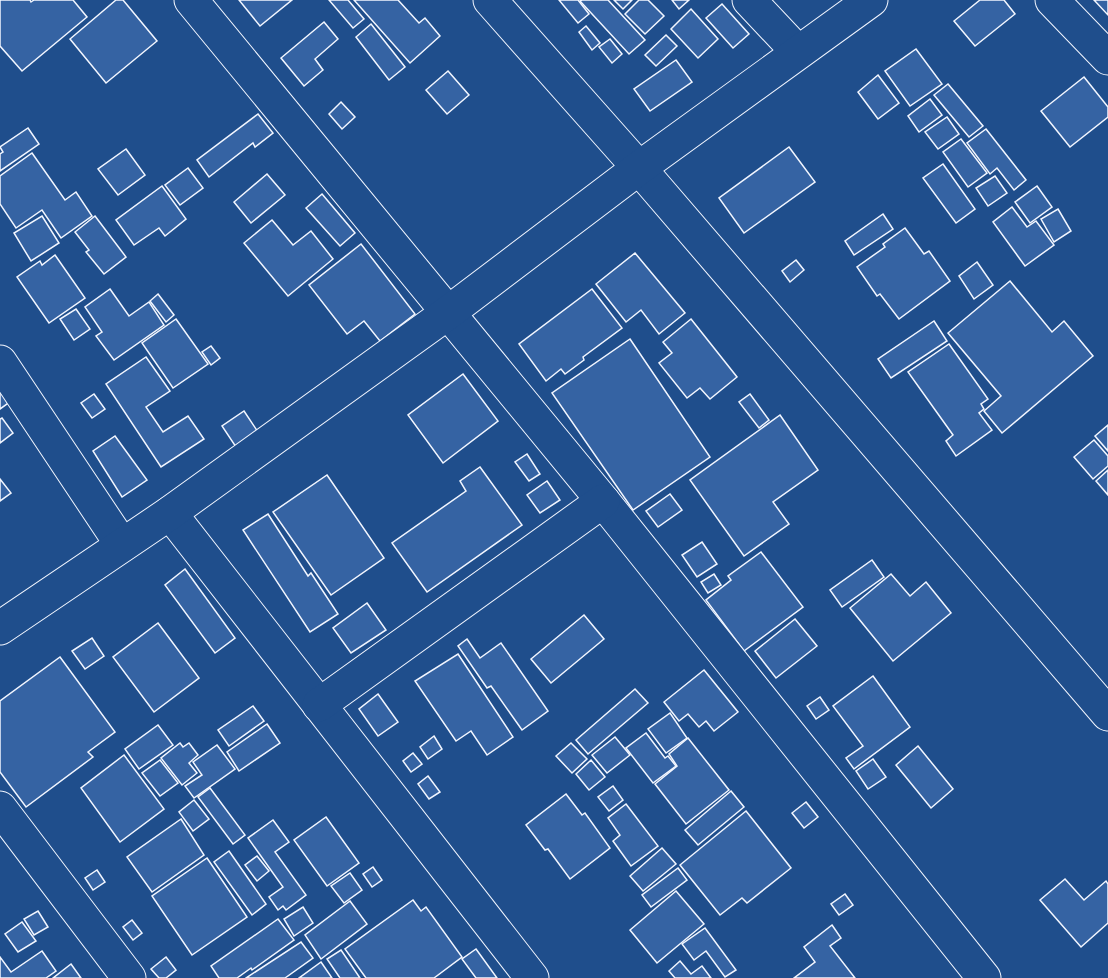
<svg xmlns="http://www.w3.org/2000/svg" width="1108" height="978" viewBox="0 0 1108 978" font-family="'Times New Roman',serif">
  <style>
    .building { fill: #3563a3; stroke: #f2f6ff; stroke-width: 1.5 }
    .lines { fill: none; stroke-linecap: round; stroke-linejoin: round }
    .minor-casing { stroke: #f2f6ff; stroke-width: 35 }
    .minor { stroke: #1f4e8c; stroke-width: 33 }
  </style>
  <rect width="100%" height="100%" fill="#1f4e8c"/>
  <g class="building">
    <polygon points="0,0 30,0 31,2 34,0 73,0 87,17 22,71 0,46"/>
    <polygon points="116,0 123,0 157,41 106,83 70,39"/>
    <polygon points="239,0 292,0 260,26"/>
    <polygon points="329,0 348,0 364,19 353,28"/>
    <polygon points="354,0 398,0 419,23 425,18 440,36 410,63"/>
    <polygon points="559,0 578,0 589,14 578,23"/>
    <polygon points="582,0 608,0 645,40 629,54 580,1"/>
    <polygon points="614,0 632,0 623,9"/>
    <polygon points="639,0 648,0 664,16 645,34 625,14"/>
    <polygon points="672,0 689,0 679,9"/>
    <polygon points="980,0 1004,0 1015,14 975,46 954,21"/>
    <polygon points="1094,0 1108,0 1108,15"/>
    <polygon points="722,4 749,34 733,48 706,18"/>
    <polygon points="691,9 718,39 698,58 671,29"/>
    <polygon points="324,22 338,39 315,59 323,70 304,86 281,58"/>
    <polygon points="371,24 405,67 389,80 356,37"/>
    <polygon points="586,26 600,43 592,50 579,32"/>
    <polygon points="666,35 677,46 656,66 645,55"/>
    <polygon points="610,39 622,54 612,63 599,47"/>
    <polygon points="916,49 942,84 910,106 885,71"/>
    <polygon points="676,60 692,82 650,111 634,89"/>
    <polygon points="448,71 469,95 447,114 426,90"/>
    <polygon points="878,75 899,103 878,119 858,92"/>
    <polygon points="1084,77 1108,107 1108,117 1070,147 1041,111"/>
    <polygon points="948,84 983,126 969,137 934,95"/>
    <polygon points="930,99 942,115 919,132 908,116"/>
    <polygon points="341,102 355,117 342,129 329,114"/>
    <polygon points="258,114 273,133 255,147 253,143 209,177 197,160"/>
    <polygon points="947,117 959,134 938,149 925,132"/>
    <polygon points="28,128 39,144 0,171 0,154 3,152 0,147"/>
    <polygon points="986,129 1026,180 1014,190 997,168 990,174 967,143"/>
    <polygon points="961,139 987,173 968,187 943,152"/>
    <polygon points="789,147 815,182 744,233 719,198"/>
    <polygon points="126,149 145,175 118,195 98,169"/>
    <polygon points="32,153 65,200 76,192 92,216 61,238 42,210 16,228 0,204 0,176"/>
    <polygon points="943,164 975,209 956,223 923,178"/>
    <polygon points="188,168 203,188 180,205 165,185"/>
    <polygon points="267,174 285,195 251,223 234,202"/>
    <polygon points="995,176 1007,193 988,206 976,188"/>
    <polygon points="162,186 186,219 165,236 159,228 134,245 116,220"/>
    <polygon points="1037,186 1052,207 1030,223 1015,202"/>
    <polygon points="322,194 355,233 340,246 306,208"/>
    <polygon points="1012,207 1027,227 1036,221 1054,245 1025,266 993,222"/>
    <polygon points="1058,209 1071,231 1054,242 1041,219"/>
    <polygon points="883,214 893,229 854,255 845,241"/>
    <polygon points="42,216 59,243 31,261 14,233"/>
    <polygon points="95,216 126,257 104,274 86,252 89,250 75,232"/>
    <polygon points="272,220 293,245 311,231 333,259 288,296 244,243"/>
    <polygon points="905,228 924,254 929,251 950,281 899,319 880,294 877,296 857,267 885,247 883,244"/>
    <polygon points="361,244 415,314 380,341 364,321 347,334 309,285"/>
    <polygon points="635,253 685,313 659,334 641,310 626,322 596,284"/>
    <polygon points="55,255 85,298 49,323 17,277 40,261 42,265"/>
    <polygon points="796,260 804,270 790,282 782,271"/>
    <polygon points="977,262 993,285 974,299 959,276"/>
    <polygon points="1010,281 1052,332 1064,321 1093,356 1002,433 984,411 1001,396 948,333"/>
    <polygon points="110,289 129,316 149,302 164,325 114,360 96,336 102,332 85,307"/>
    <polygon points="592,289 622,328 583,357 584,360 565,374 561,369 546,381 519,344"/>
    <polygon points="158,294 174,315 166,322 150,301"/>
    <polygon points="76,309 90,329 74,340 60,319"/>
    <polygon points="176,319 208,364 173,388 142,343"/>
    <polygon points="691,319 737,377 710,399 700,388 687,398 659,363 672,353 663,342"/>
    <polygon points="934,321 947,341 891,378 878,359"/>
    <polygon points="630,339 710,457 633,510 552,393"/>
    <polygon points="949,344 988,399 981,404 984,409 979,413 992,430 956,456 946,441 953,435 908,372"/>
    <polygon points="211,346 220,358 211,365 202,352"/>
    <polygon points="146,357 170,391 146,407 163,432 188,416 204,439 161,467 106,384"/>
    <polygon points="463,374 498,421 443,463 408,415"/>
    <polygon points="0,386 11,401 0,409"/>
    <polygon points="94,394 105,409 92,418 81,403"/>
    <polygon points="750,394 769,420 759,428 739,402"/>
    <polygon points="244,411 258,432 236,447 222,426"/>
    <polygon points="780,415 818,470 773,502 789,524 744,556 690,480"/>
    <polygon points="2,418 13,433 0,443 0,419"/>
    <polygon points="1108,425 1108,451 1095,436"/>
    <polygon points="115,436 147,480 122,497 93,451"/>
    <polygon points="1094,440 1108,456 1108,466 1093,479 1074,457"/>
    <polygon points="527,454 540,474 529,481 515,462"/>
    <polygon points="480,467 522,525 427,592 392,543 466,491 460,481"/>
    <polygon points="1108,470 1108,495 1096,481"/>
    <polygon points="327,475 384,558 331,595 273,512"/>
    <polygon points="0,479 11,493 0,501"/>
    <polygon points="547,481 560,500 540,513 527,495"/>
    <polygon points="670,494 682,510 658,527 646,511"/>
    <polygon points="268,514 308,576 311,573 338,614 310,632 243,530"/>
    <polygon points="702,542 717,564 697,577 682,555"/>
    <polygon points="761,552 803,607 744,651 706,600 731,580 728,576"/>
    <polygon points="872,560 884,577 842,607 830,590"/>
    <polygon points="185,569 235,638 215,653 165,585"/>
    <polygon points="714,574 721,585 708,593 701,582"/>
    <polygon points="891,574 910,596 926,582 951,613 893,661 850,608"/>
    <polygon points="367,603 386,630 351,653 333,628"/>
    <polygon points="584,615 604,639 551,683 531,659"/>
    <polygon points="795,619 817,646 776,678 755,651"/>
    <polygon points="158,623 199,678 154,712 113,657"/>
    <polygon points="92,638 104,656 85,669 72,651"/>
    <polygon points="467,639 480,658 501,643 548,711 522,730 491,686 487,688 458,646"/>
    <polygon points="458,654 513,737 487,755 471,731 456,741 415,681"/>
    <polygon points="60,657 115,732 88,752 93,757 26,807 0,772 0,701"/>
    <polygon points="704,670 738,712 714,731 706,721 699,727 688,714 679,721 664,702"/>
    <polygon points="873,676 910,727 854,769 846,758 863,746 833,706"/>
    <polygon points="635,689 648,703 588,754 576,740"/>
    <polygon points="378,694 398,722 378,736 359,709"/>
    <polygon points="820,697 829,710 816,719 807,706"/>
    <polygon points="253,706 264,721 229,746 218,730"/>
    <polygon points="670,713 687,738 666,753 648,729"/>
    <polygon points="267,724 280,743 239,771 227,752"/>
    <polygon points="158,725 173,745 139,769 125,749"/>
    <polygon points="646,733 665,758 668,756 676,766 653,783 626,748"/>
    <polygon points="434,736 442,749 428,759 420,747"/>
    <polygon points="615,737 630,755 607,773 592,755"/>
    <polygon points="688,738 729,790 686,824 655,784 677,766 669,754"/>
    <polygon points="180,743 183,747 189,743 198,755 189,763 197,773 182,785 161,758"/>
    <polygon points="571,743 587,759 572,773 556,756"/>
    <polygon points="217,745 235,769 194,798 185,786 202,775 193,762"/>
    <polygon points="918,746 953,789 931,808 896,765"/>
    <polygon points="413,753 422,764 411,772 403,761"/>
    <polygon points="124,755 164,809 120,842 81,788"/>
    <polygon points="873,759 886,777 868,789 856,771"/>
    <polygon points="160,760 178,783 160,796 142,773"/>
    <polygon points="591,760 605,777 589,790 576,774"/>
    <polygon points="428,776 440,792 429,799 418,784"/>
    <polygon points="613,786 623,800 609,811 598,797"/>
    <polygon points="210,788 245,835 233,844 198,797"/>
    <polygon points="731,791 744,807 698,845 685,830"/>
    <polygon points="566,794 582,815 585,813 610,848 570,879 548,849 545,850 526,825"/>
    <polygon points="194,800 209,819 193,831 179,812"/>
    <polygon points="806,802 818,817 804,828 792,813"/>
    <polygon points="626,804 658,846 631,866 613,841 620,835 608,818"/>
    <polygon points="746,811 791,868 747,903 742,898 720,915 680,865"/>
    <polygon points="326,817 359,863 327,886 294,840"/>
    <polygon points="181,819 204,855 152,892 127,857"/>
    <polygon points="273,820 289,842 275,852 306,895 286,910 283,906 278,910 269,897 283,887 248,838"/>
    <polygon points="662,848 676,864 643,891 630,876"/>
    <polygon points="229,851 266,904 252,915 214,862"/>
    <polygon points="257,856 269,871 257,881 245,865"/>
    <polygon points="207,858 247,917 192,955 152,896"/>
    <polygon points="373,867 382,880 372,887 363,874"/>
    <polygon points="678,868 687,880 651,907 642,895"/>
    <polygon points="97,870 105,882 93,890 85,878"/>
    <polygon points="350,873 362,890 344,903 331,886"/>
    <polygon points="1065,879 1084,900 1106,881 1108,884 1108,923 1081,947 1040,900"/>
    <polygon points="676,891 704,924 657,963 630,930"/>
    <polygon points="845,894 853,905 839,915 831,904"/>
    <polygon points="413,900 421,911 426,907 462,957 434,978 366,978 345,949"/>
    <polygon points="350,901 367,924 321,959 305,935"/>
    <polygon points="303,907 313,923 294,936 284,919"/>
    <polygon points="38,911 48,927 34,935 24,919"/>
    <polygon points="278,919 294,940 252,970 251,968 237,978 219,978 211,966"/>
    <polygon points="132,920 142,933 133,940 123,927"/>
    <polygon points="22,922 36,941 18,952 5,934"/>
    <polygon points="832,925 841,938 830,946 855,978 794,978 815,962 804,947"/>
    <polygon points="705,928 736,970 725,977 706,951 694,960 682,944"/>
    <polygon points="301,942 313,958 285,978 246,978"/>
    <polygon points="476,949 497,978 476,978 462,959"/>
    <polygon points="341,950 360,978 340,978 327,959"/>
    <polygon points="42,951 56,971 46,978 0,978 0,957 11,972"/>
    <polygon points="166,957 176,970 166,978 159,978 151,969"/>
    <polygon points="680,961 691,974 702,966 711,978 675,978 669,971"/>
    <polygon points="321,962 332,978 299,978"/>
    <polygon points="71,964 81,978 53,978"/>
  </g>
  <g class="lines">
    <defs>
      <g id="minor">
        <polyline points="191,0 603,501 984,978"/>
        <polyline points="490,0 639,168 1108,714"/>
        <polyline points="749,0 798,52"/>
        <polyline points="1052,0 1108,58"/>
        <polyline points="0,362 122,545"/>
        <polyline points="170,513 532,978"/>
        <polyline points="0,628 170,513 449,312 639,168 871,0"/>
        <polyline points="319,705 603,501"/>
        <polyline points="0,808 129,978"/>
      </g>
    </defs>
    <use href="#minor" class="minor-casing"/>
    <use href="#minor" class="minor"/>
  </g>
</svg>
